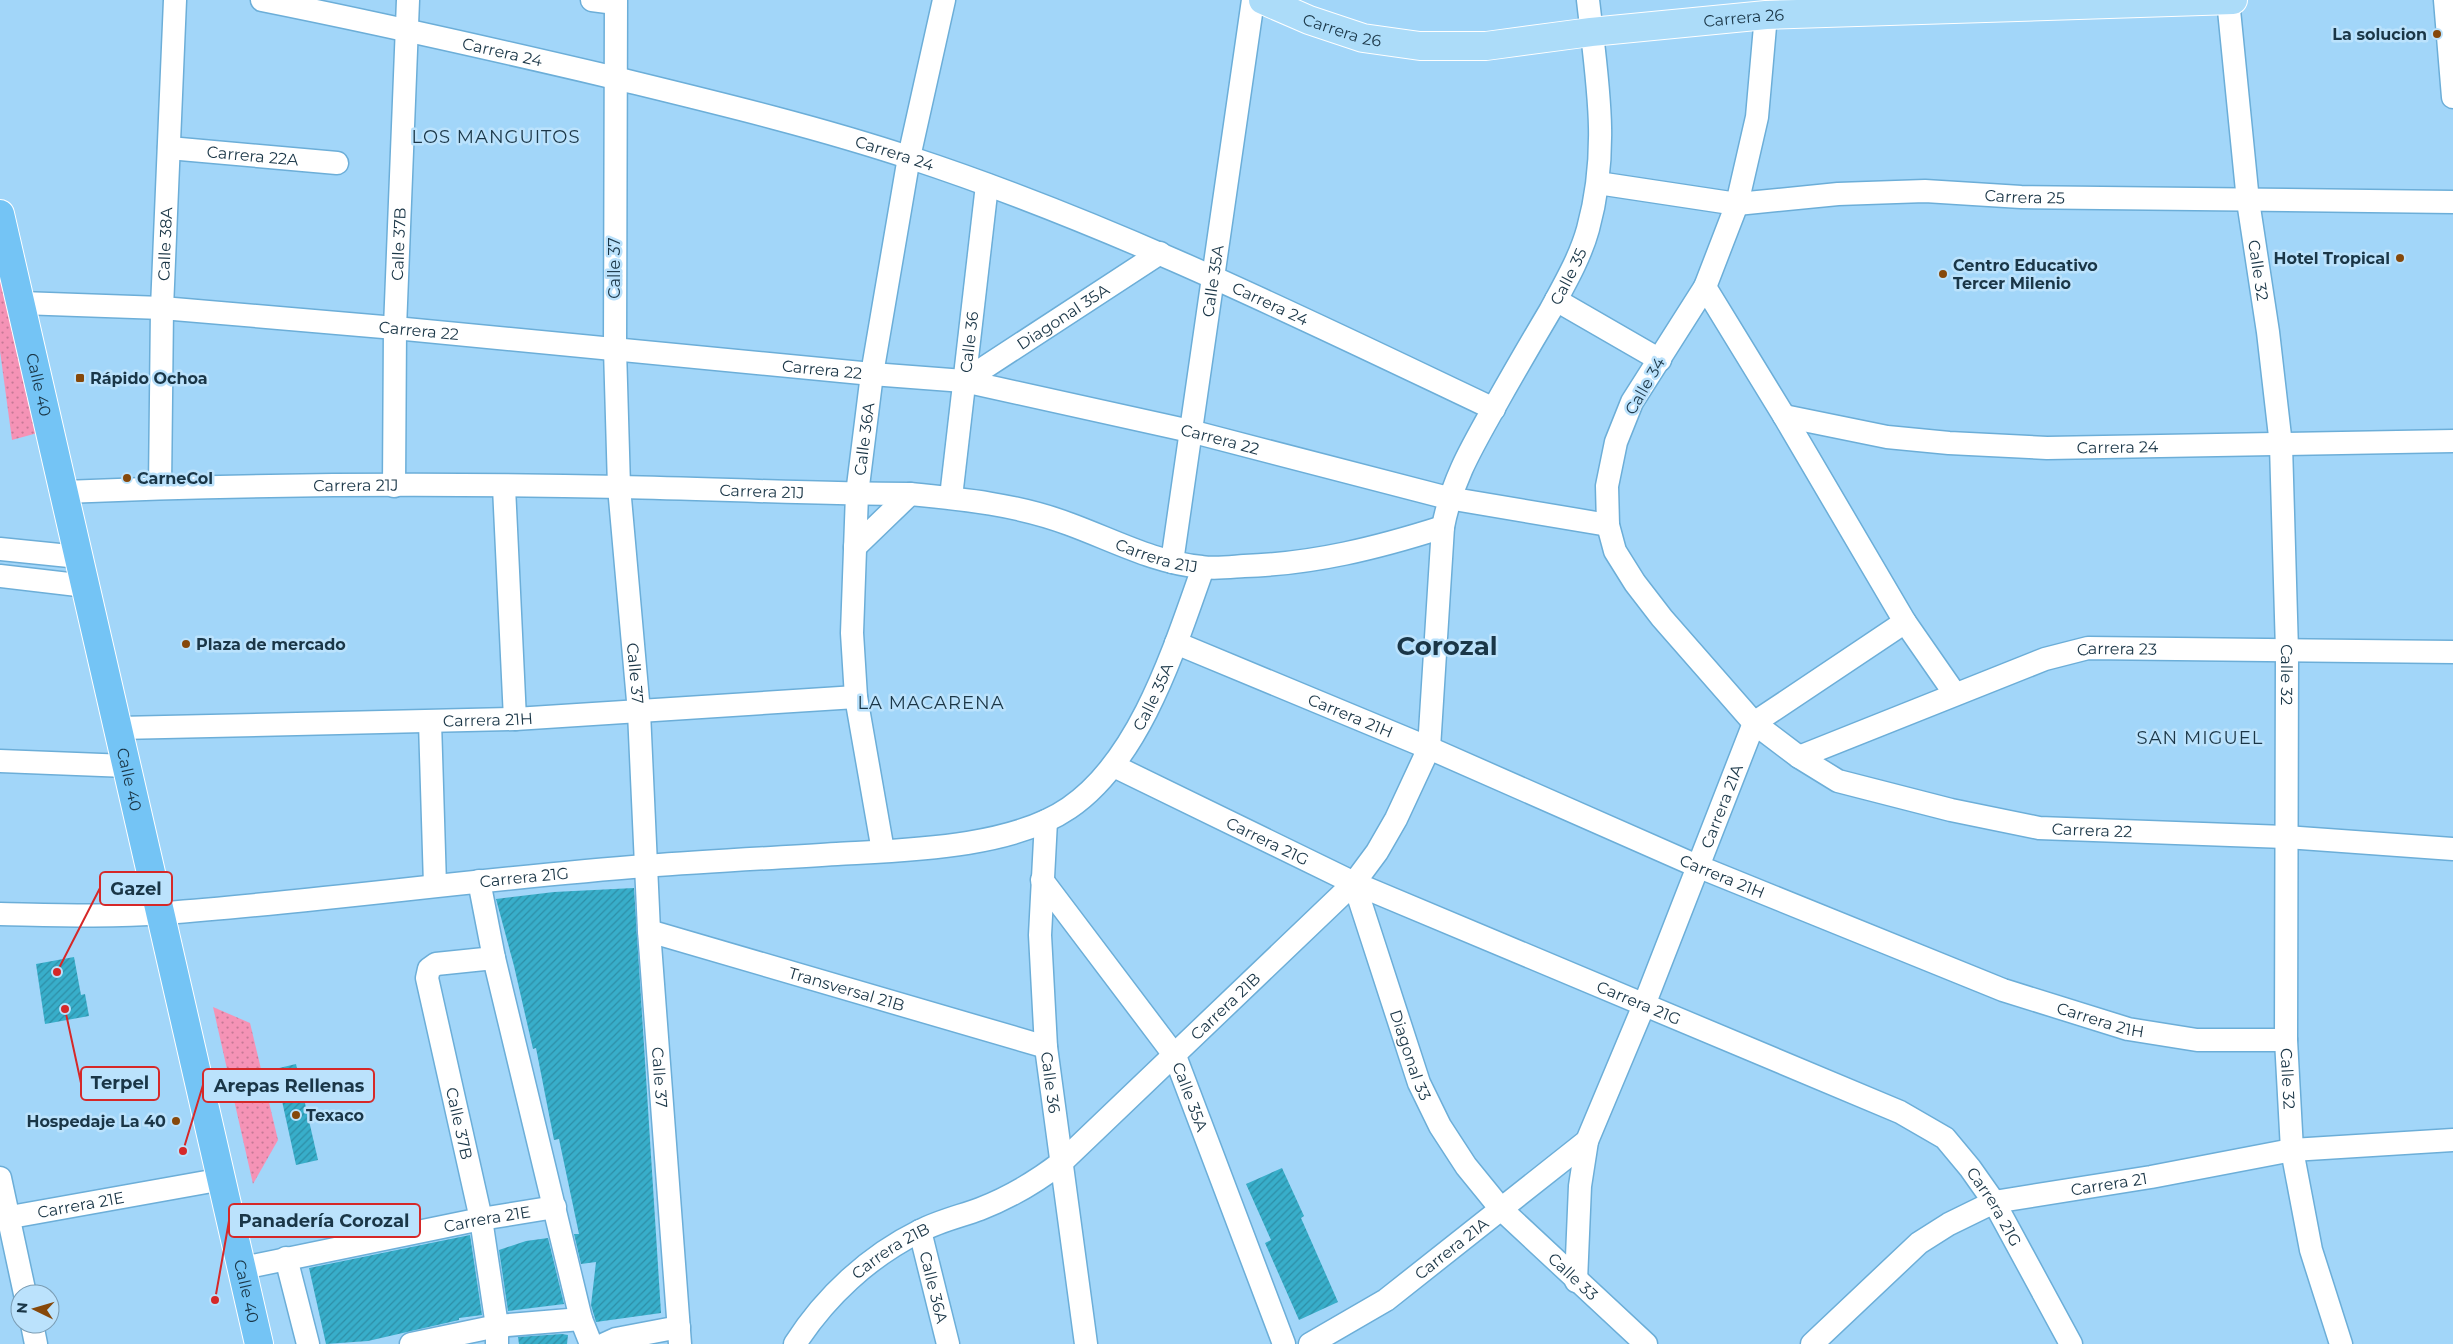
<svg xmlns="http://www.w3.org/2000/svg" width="2453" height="1344" viewBox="0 0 2453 1344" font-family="Montserrat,sans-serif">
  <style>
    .green { fill: url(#green-dots) }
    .building { fill: url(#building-hatch) }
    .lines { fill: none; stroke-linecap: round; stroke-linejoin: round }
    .minor-casing { stroke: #6caed8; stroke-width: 25 }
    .major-casing { stroke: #fff; stroke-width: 30 }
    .highway-casing { stroke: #fff; stroke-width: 30 }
    .minor { stroke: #fff; stroke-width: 22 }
    .major { stroke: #acdcf9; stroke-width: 28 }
    .highway { stroke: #74c4f5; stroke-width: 28 }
    .poi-dot { fill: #86480a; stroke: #bbe2fc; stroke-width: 2 }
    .labels { text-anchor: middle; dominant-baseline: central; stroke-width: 5; stroke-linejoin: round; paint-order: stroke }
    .street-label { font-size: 16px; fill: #1a3647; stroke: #bbe2fc }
    .poi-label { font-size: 16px; font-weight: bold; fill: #1a3647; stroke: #bbe2fc; text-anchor: start }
    .neighbourhood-label { font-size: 18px; letter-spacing: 1px; fill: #1a3647; stroke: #bbe2fc }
    .town-label { font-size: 26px; font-weight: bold; fill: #1a3647; stroke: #bbe2fc }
    .leader { fill: none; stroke: #d62828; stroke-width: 2 }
    .callout-dot { fill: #d62828; stroke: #bbe2fc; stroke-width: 2 }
    .callout { fill: #bbe2fc; stroke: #d62828; stroke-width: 2 }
    .callout-label { font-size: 18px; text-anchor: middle; font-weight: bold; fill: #1a3647 }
  </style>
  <defs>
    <pattern id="green-dots" width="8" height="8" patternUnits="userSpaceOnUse" patternTransform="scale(1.25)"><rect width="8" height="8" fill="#f593b6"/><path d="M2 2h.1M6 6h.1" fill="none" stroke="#c67996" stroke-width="1.8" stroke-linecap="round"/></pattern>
    <pattern id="building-hatch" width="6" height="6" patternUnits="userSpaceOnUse" patternTransform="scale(1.25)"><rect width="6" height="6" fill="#38aeca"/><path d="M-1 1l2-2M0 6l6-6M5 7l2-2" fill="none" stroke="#2e8ea6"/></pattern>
  </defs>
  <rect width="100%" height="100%" fill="#a2d6f9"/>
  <g class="green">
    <polygon points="0,257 41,432 12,440 0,351"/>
    <polygon points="213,1007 250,1023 278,1140 253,1184"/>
  </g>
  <g class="building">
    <polygon points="634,888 661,1313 596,1322 591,1305 596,1262 581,1264 574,1234 579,1234 559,1139 554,1140 536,1048 533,1049 514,966 496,899 554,892"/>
    <polygon points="74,957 81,995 85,994 89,1016 45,1024 36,964"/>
    <polygon points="296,1064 318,1160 296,1165 275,1069"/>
    <polygon points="1282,1168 1304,1216 1301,1218 1338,1302 1299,1320 1265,1243 1271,1240 1246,1184"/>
    <polygon points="470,1235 482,1315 459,1318 459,1320 368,1341 326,1344 309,1268"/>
    <polygon points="548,1238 564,1304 508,1311 499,1250 526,1241"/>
    <polygon points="562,1334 568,1335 567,1344 519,1344 518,1337"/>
  </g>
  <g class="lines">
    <defs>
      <g id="minor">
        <path id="s1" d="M262,0C377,23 492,49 607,76C709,101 811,125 911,158C1112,224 1302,318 1494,409"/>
        <polyline points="592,0 615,3"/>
        <path id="s2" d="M616,0L615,349L619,487L639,712L649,931L680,1344"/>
        <path id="s3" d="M2228,0L2248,201L2268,332L2281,445L2287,651L2286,1040L2292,1150L2311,1250L2341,1344"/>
        <polyline points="2445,0 2453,97"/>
        <path id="s4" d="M1766,15L1757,117L1737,204L1705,287L1632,402L1616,442L1607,486L1608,525L1615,551L1635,583L1662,618L1754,723L1799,757L1838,781L1951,810L2039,828L2285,837L2453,849"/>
        <path id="s5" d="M169,148L337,163"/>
        <path id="s6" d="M1598,183L1737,204L1838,194L1925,191L2021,197L2453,202"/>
        <polyline points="1705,287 1784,416 1905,622 1955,694"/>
        <polyline points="1556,300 1660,360"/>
        <path id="s7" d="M21,303L162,308L395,328L872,374L964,381L1190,431L1448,498L1608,525"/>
        <path id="s8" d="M964,381L1160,253"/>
        <path id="s9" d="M1784,416L1887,437L1949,443L2047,448L2453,441"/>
        <path id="s10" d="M394,486L395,328L408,0"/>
        <polyline points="504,487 515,719"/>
        <path id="s11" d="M160,488L162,308L175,0"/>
        <path id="s12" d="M64,492C249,484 436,483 621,487C718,489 814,494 910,494C963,499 1019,505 1069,524C1113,540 1155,563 1202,567C1215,569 1230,567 1244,566C1313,564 1377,548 1443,527"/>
        <path id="s13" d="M951,497L987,185"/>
        <polyline points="855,547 910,494"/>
        <polyline points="0,549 79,557"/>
        <path id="s14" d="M1172,562L1253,0"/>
        <polyline points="0,576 86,586"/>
        <path id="s15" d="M1176,643L1429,748L1697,866L2003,990L2128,1029L2197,1040H2286"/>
        <polyline points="430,722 435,885"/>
        <path id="s16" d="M119,728L515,719L856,697"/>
        <path id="s17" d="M1799,757L2045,659L2088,648L2453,652"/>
        <polyline points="0,761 127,766"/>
        <path id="s18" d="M1114,766L1354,883L1900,1112L1945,1138L1970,1168L1994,1202L2071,1344"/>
        <path id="s19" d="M1046,821L1040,935L1046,1047L1086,1344"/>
        <path id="s20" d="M883,851L856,697L852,633L857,494L872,374L909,157L944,0"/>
        <path id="s21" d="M1042,880L1175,1056L1284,1344"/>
        <polyline points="479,881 494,958 581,1319 591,1344"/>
        <path id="s22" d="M1354,883L1419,1083L1440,1126L1466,1166L1501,1209L1646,1344"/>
        <path id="s23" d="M0,914C54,915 110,917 164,913C325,901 485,878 646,866C710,861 774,858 837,854C906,850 1011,848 1069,808C1141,759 1175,646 1203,568"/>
        <path id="s24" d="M649,931L1046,1047"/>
        <path id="s25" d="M494,958L436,964L429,969L427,978L481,1219L497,1326V1344"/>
        <polyline points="0,1178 25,1294"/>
        <path id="s26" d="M0,1219L223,1179"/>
        <path id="s27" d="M920,1231L948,1344"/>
        <polyline points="286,1258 308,1344"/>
        <path id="s28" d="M243,1268L481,1219L555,1207"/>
        <polyline points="1576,1281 1580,1186 1587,1141"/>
        <polyline points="32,1324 36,1344"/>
        <polyline points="411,1344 497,1326 581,1319"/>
        <polyline points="605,1344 616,1339 679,1327"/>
        <path id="s29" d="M795,1344C825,1297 869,1256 920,1231C939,1221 961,1216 980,1209C1011,1197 1036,1182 1062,1162L1354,883L1377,852L1396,819L1429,748L1443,527C1452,480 1472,447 1495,406C1513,374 1531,343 1550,311C1564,285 1580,258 1588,229C1610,149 1597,80 1588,0"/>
        <path id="s30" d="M1310,1344L1386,1300L1587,1141L1644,1005L1754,723L1905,622"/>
        <path id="s31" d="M1812,1344L1919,1243L1949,1224L1994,1202L2151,1177L2292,1150L2453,1140"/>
      </g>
      <g id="major">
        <path id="s32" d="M1263,0L1309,20L1363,38L1420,46H1486L1591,32L1766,15L2233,0"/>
      </g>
      <g id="highway">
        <path id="s33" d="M0,214L259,1344"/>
      </g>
    </defs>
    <use href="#minor" class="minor-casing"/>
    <use href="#major" class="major-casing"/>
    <use href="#highway" class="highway-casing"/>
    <use href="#minor" class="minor"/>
    <use href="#major" class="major"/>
    <use href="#highway" class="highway"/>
  </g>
  <g class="poi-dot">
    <circle cx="2437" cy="34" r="5"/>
    <circle cx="2400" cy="258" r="5"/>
    <circle cx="1943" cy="274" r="5"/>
    <rect x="75" y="373" width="10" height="10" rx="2.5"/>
    <circle cx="127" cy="478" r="5"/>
    <circle cx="186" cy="644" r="5"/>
    <circle cx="296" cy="1115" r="5"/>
    <circle cx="176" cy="1121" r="5"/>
  </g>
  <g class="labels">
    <g class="street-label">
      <text stroke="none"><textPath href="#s32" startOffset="490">Carrera 26</textPath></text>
      <text stroke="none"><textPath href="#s32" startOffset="85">Carrera 26</textPath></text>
      <text stroke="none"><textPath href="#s1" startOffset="246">Carrera 24</textPath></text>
      <text stroke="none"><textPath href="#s1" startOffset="651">Carrera 24</textPath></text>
      <text stroke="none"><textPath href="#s5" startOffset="84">Carrera 22A</textPath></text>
      <text stroke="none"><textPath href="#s6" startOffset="429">Carrera 25</textPath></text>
      <text stroke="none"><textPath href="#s10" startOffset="242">Calle 37B</textPath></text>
      <text stroke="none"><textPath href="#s11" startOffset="244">Calle 38A</textPath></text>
      <text transform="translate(614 268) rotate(-90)">Calle 37</text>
      <text stroke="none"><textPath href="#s3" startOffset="272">Calle 32</textPath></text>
      <text stroke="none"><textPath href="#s29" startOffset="1391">Calle 35</textPath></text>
      <text stroke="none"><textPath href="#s14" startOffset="284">Calle 35A</textPath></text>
      <text stroke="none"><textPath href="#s1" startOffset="1056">Carrera 24</textPath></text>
      <text stroke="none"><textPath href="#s8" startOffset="118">Diagonal 35A</textPath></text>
      <text stroke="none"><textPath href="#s7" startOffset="399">Carrera 22</textPath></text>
      <text stroke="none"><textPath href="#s13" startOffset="156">Calle 36</textPath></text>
      <text stroke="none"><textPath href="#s7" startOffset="804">Carrera 22</textPath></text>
      <text stroke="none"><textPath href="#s33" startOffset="175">Calle 40</textPath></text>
      <text transform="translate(1645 386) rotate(-60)">Calle 34</text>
      <text stroke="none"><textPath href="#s20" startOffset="415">Calle 36A</textPath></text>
      <text stroke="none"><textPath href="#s7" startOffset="1209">Carrera 22</textPath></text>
      <text stroke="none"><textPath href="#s9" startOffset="336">Carrera 24</textPath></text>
      <text stroke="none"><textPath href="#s12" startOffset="292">Carrera 21J</textPath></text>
      <text stroke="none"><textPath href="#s12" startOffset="698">Carrera 21J</textPath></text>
      <text stroke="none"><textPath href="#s12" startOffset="1102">Carrera 21J</textPath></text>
      <text stroke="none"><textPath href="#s17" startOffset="338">Carrera 23</textPath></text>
      <text stroke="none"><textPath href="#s2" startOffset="674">Calle 37</textPath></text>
      <text stroke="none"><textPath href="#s3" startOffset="678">Calle 32</textPath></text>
      <text stroke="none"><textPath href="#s23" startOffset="1220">Calle 35A</textPath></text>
      <text stroke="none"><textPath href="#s15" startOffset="189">Carrera 21H</textPath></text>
      <text stroke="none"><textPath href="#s16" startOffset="369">Carrera 21H</textPath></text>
      <text stroke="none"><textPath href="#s33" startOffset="580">Calle 40</textPath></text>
      <text stroke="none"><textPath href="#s30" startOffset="705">Carrera 21A</textPath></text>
      <text stroke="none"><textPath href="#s4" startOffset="1154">Carrera 22</textPath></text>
      <text stroke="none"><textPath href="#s18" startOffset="171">Carrera 21G</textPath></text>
      <text stroke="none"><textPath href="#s15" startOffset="594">Carrera 21H</textPath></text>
      <text stroke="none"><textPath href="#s23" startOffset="526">Carrera 21G</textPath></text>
      <text stroke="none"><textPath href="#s24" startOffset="206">Transversal 21B</textPath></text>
      <text stroke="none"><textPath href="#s18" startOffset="576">Carrera 21G</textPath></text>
      <text stroke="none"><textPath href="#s29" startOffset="555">Carrera 21B</textPath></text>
      <text stroke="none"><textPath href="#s15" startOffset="999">Carrera 21H</textPath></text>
      <text stroke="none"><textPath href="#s22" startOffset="181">Diagonal 33</textPath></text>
      <text stroke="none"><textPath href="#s2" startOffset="1079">Calle 37</textPath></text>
      <text stroke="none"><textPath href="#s3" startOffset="1082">Calle 32</textPath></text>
      <text stroke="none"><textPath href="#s19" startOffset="262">Calle 36</textPath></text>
      <text stroke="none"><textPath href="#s21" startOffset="264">Calle 35A</textPath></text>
      <text stroke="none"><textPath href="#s25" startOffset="225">Calle 37B</textPath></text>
      <text stroke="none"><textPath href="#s31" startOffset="349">Carrera 21</textPath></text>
      <text stroke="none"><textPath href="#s26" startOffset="82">Carrera 21E</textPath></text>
      <text stroke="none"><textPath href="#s18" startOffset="996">Carrera 21G</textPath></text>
      <text stroke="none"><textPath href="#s28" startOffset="249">Carrera 21E</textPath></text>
      <text stroke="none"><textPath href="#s30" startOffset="171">Carrera 21A</textPath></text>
      <text stroke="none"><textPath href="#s29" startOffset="135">Carrera 21B</textPath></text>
      <text stroke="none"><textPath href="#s22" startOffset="460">Calle 33</textPath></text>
      <text stroke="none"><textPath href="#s27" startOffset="58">Calle 36A</textPath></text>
      <text stroke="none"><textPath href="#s33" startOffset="1105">Calle 40</textPath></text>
    </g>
    <g class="poi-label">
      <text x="2427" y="34" text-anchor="end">La solucion</text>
      <text x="2390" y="258" text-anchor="end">Hotel Tropical</text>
      <text x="1953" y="265">Centro Educativo<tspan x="1953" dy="18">Tercer Milenio</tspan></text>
      <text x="90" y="378">Rápido Ochoa</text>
      <text x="137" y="478">CarneCol</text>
      <text x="196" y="644">Plaza de mercado</text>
      <text x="306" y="1115">Texaco</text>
      <text x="166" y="1121" text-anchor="end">Hospedaje La 40</text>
    </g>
    <g class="neighbourhood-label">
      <text x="496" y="137">LOS MANGUITOS</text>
      <text x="931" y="703">LA MACARENA</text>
      <text x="2200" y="738">SAN MIGUEL</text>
    </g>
    <g class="town-label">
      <text x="1447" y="646">Corozal</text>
    </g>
  </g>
  <path class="leader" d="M57 972L100 888M65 1009L81 1083M183 1151L203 1085M215 1300L229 1221"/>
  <g class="callout-dot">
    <circle cx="57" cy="972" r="5"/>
    <circle cx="65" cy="1009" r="5"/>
    <circle cx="183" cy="1151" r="5"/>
    <circle cx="215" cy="1300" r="5"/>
  </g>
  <g class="callout">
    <rect x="100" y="872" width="72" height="33" rx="5"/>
    <rect x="81" y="1067" width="78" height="33" rx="5"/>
    <rect x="203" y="1069" width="171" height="33" rx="5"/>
    <rect x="229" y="1204" width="191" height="33" rx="5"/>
  </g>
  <g class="callout-label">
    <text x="136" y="895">Gazel</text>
    <text x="120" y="1089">Terpel</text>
    <text x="289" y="1092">Arepas Rellenas</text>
    <text x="324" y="1227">Panadería Corozal</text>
  </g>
  <g transform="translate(35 1309) rotate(275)"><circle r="24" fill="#bbe2fc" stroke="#7b9db4"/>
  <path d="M0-4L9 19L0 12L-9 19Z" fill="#86480a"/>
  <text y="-8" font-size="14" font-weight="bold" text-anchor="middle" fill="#1a3647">N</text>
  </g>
</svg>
